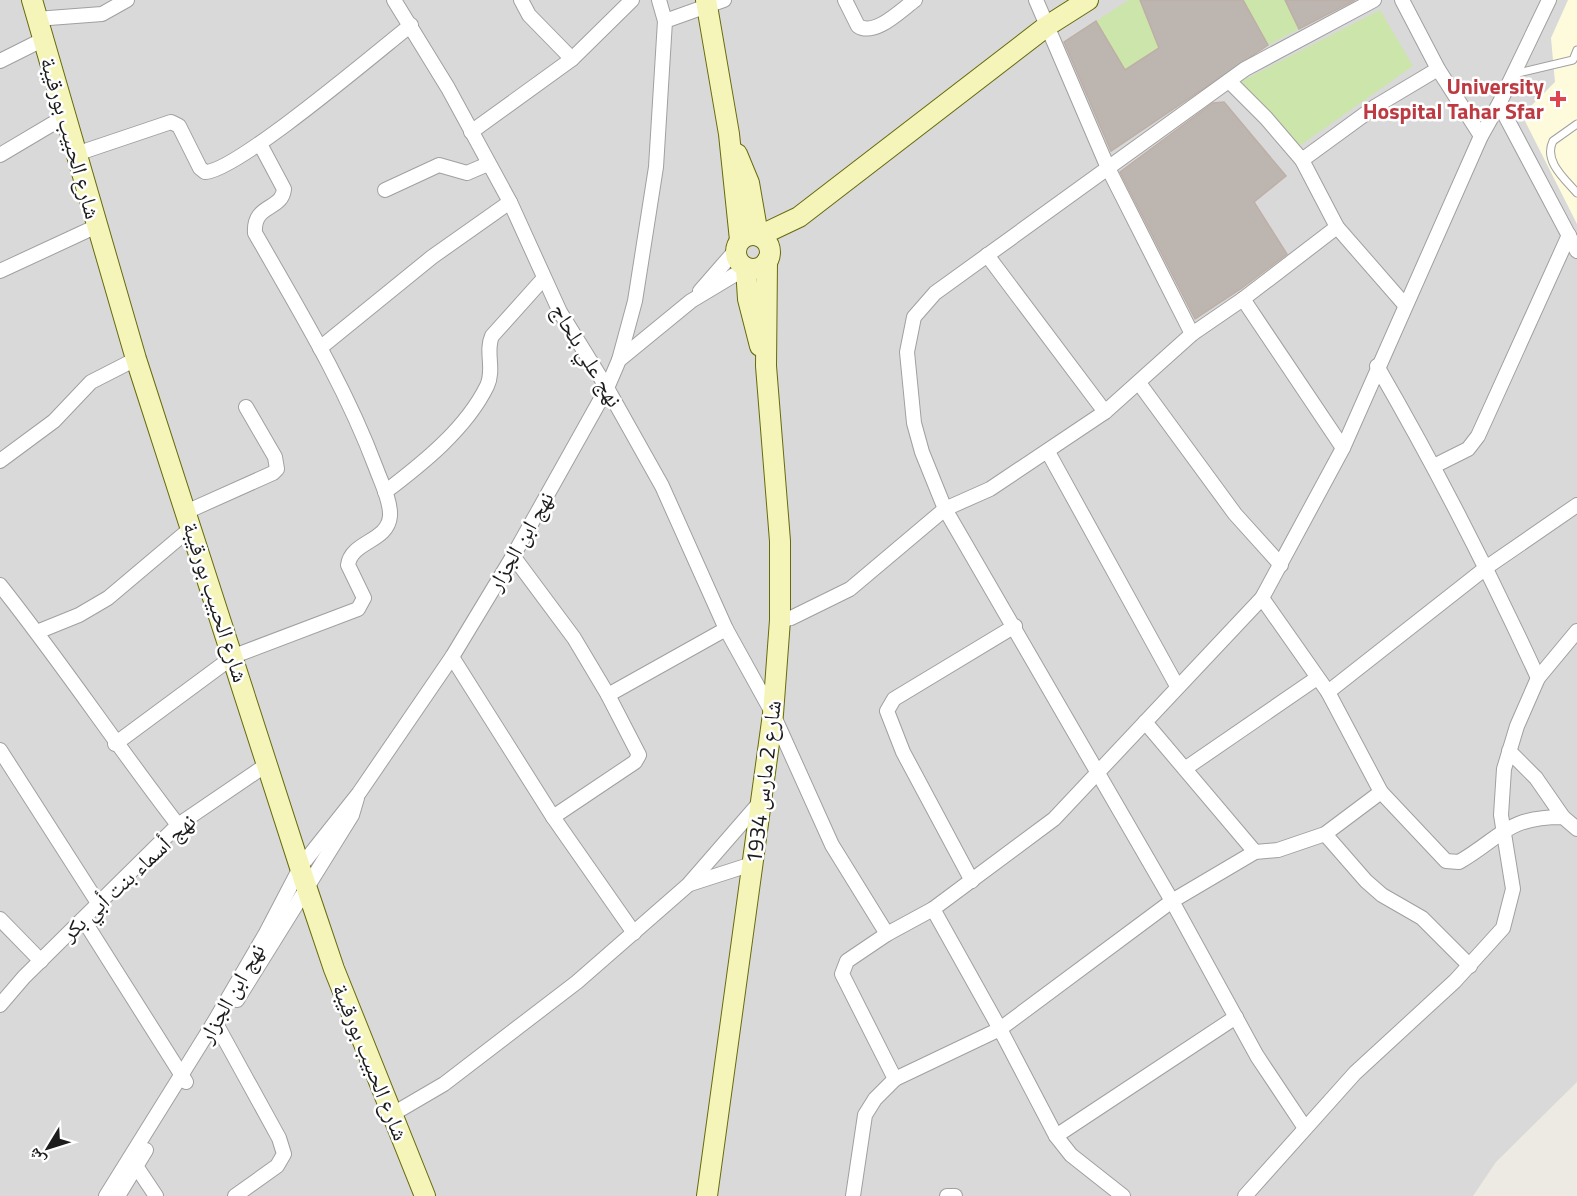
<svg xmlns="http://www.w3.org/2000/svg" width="1577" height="1196" viewBox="0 0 1577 1196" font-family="'Titillium Web','Noto Naskh Arabic',sans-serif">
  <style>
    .residential { fill: #dad9d9 }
    .education { fill: #fdfbdc }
    .grass { fill: #cbe5ab }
    .building { fill: #bdb5b0; stroke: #beafa6; stroke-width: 1.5 }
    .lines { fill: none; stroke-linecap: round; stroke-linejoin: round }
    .lane-casing { stroke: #a0a0a0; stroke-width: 9 }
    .street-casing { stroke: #a0a0a0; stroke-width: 16 }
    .secondary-casing { stroke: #666b0c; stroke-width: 22 }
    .lane { stroke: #fff; stroke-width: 7 }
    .street { stroke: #fff; stroke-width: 14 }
    .secondary { stroke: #f5f4b9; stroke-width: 20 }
    .health-dot { fill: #e0444e; stroke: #fff; stroke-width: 2 }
    .labels { text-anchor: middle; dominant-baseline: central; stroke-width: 5; stroke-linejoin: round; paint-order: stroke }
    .health-label { font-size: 22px; font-weight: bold; fill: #be3a42; stroke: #fff; text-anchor: end }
    .street-label { font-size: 22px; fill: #1c1c1c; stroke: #fff }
  </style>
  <rect width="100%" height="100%" fill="#ede9e3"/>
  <polygon class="residential" points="0,0 1577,0 1577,1082 1496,1162 1473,1196 0,1196"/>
  <polygon class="education" points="1568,0 1577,0 1577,224 1522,115 1555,82 1551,38"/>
  <g class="grass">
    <polygon points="1129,0 1140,0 1159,48 1125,70 1096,21"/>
    <polygon points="1243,0 1285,0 1299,29 1268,45"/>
    <polygon points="1380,10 1413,66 1295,149 1236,84"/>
  </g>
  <g class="building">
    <polygon points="1140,0 1243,0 1268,45 1111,151 1064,42 1096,21 1125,70 1159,48"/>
    <polygon points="1285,0 1355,0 1299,29"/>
    <polygon points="1224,102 1286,176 1254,202 1287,254 1242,288 1195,319 1120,172 1213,103"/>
  </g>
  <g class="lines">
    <defs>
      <g id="lane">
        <polyline points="1514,74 1573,60 1577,50"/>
        <path d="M1577,124L1553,141C1543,161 1565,179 1577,193"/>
      </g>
      <g id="street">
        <polyline points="394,0 448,88 510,202 560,312 607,388 662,486 726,629 773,714 832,845 887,934 933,909 1054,819 1262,598 1343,448 1481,136 1499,104 1549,0"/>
        <polyline points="521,0 529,15 572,59"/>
        <path d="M845,0L858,26C875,37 901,10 915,0"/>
        <polyline points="1036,0 1108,168 1192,334"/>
        <polyline points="1402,0 1438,69 1481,136"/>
        <polyline points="36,19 102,14 127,0"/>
        <polyline points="665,21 724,0"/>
        <polyline points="0,61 42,40"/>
        <polyline points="1229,81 1266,118 1302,160 1337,227 1405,305"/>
        <polyline points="1499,104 1577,251"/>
        <polyline points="471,132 572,59 632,0"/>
        <path d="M76,154L171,122L179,126L200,168L205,172C236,172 378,51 411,25"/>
        <polyline points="0,155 64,117"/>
        <polyline points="1302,160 1376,106 1438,69"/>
        <polyline points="385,190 439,165 467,173 488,164"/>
        <polyline points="987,255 1105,412"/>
        <polyline points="0,271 97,226"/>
        <polyline points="700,291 735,251"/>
        <polyline points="1243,299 1343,448"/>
        <polyline points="320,348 432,257 510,202"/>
        <polyline points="619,360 635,301 656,167 665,21 659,0"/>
        <path d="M1377,366C1436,468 1489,571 1538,678"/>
        <polyline points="1139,383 1235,514 1281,565"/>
        <polyline points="1048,452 1177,686"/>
        <polyline points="0,461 54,421 91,382 136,359"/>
        <polyline points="1434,466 1468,449 1478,436 1569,235"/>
        <path d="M385,492C422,464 466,429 487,386C495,369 485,352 492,336L544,278"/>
        <polyline points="186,512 273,473 277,469 275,457 246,407"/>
        <polyline points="513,556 574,638 608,695 639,755 635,762 553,817"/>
        <path d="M0,585C62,663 117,746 178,825"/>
        <path d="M1262,598L1328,692L1381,792L1446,861L1459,862C1502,837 1506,817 1563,817L1577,829"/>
        <polyline points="780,620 791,618 850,589 945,509 990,489 1105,412 1192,334 1243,299 1337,227"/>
        <polyline points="37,632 79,615 108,598 191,528"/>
        <polyline points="452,657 553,817 634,933"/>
        <polyline points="1328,692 1487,567 1577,505"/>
        <polyline points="608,695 726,629"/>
        <polyline points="1145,722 1255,852"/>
        <path d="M115,744L234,656L358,609L364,598L348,565C351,541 388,542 390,516C391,501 381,482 376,468C345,385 299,310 255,233C253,203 282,211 284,189L260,144"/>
        <polyline points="0,750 98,903"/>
        <polyline points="1509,751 1536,778 1563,817"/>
        <polyline points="1186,768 1317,678"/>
        <polyline points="1325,834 1366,881 1382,895 1422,918 1470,966"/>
        <polyline points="972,881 903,752 887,711 894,699 1015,626"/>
        <polyline points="690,884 752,864"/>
        <polyline points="933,909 1000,1029 1056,1136 1071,1155 1123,1196"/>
        <polyline points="0,919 41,961"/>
        <polyline points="83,919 186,1082"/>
        <polyline points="887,934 847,961 842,974 895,1079"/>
        <polyline points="237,1000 352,815 357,798"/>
        <polyline points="0,1005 24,977 178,825 269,763"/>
        <polyline points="213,1024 219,1029 279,1138 284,1154 277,1166 235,1196"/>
        <polyline points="391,1115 444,1084 577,982 688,885 761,801"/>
        <polyline points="1305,1128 1257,1056 1172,901 945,509 922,452 914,423 907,352 914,317 935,293 1245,69 1374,0"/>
        <polyline points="1056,1136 1236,1017"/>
        <polyline points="132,1160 156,1196"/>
        <polyline points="106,1196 213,1024 266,933 301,866 359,793 452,657 513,556 607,388 619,360 691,301 746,268"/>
        <polyline points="118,1196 146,1150"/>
        <polyline points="853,1196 865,1115 875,1099 895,1079 1000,1029 1172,901 1255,852 1278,850 1325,834 1381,792"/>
        <polyline points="947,1196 955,1196"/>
        <polyline points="1245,1196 1355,1073 1455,981 1503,928 1513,889 1501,815 1504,769 1517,726 1538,678 1577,631"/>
      </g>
      <g id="secondary">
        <polyline points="32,0 136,359 307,889 334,969 425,1196"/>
        <polyline points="706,0 729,134 740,240"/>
        <polyline points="737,154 749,183 758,235"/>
        <circle cx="753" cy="252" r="17"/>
        <polyline points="759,236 799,217 1047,26 1088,0"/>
        <polyline points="746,268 748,299 760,346"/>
        <polyline points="707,1196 773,714 780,620 780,541 766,366 767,261"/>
      </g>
    </defs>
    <use href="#lane" class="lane-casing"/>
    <use href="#street" class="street-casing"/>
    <use href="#secondary" class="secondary-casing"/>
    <use href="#lane" class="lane"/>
    <use href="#street" class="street"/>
    <use href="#secondary" class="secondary"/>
  </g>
  <path class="health-dot" d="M1555 90h6v6h6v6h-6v6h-6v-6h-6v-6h6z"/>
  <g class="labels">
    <g class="health-label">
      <text x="1544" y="86">University<tspan x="1544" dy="25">Hospital Tahar Sfar</tspan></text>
    </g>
    <g class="street-label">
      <text transform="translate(71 138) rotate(74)">شارع الحبيب بورقيبة</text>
      <text transform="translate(587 355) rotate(59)">نهج علي بلحاج</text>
      <text transform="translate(520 541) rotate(-60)">نهج ابن الجزار</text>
      <text transform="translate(216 602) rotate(72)">شارع الحبيب بورقيبة</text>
      <text transform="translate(763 782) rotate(-83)">شارع 2 مارس 1934</text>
      <text transform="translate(128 877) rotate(-43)">نهج أسماء بنت أبي بكر</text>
      <text transform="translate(231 993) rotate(-60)">نهج ابن الجزار</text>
      <text transform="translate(371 1062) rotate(68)">شارع الحبيب بورقيبة</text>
    </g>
  </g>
  <g transform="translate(48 1148) rotate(232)" stroke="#ffffff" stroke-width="4.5" paint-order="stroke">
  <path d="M0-4.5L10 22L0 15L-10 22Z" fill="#1c1c1c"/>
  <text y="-9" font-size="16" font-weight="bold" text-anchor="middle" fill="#1c1c1c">ش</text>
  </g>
</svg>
